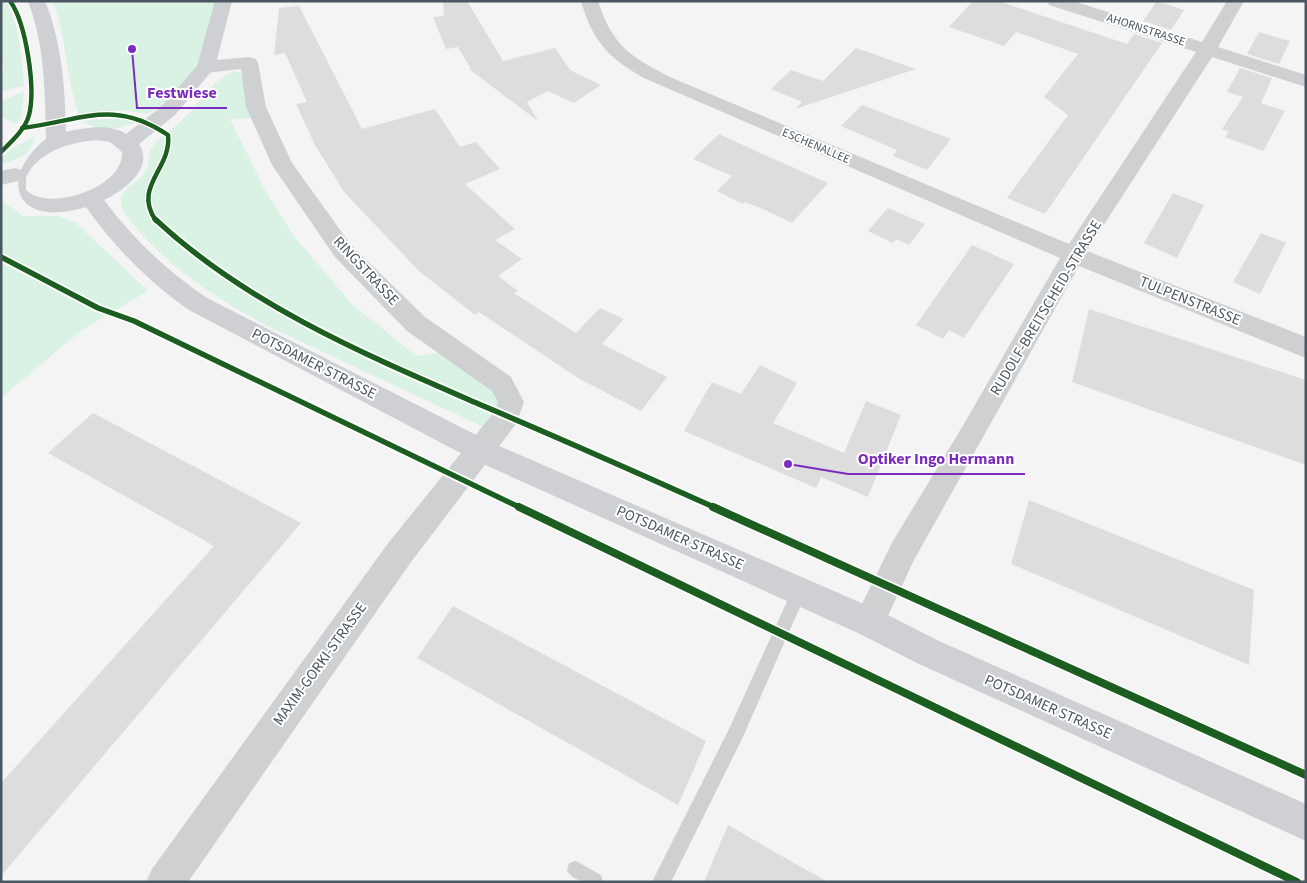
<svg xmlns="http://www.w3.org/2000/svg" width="1307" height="883" viewBox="0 0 1307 883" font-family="'Source Sans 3',sans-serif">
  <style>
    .green { fill: #d9f2e3 }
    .building { fill: #ddddde }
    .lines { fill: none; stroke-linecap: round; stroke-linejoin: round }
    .service { fill: #ced0d2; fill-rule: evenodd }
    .minor { fill: #ced0d2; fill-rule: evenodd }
    .secondary { fill: #ced0d4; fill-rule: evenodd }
    .cycleway-far2-casing { stroke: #fff; stroke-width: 7 }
    .cycleway-far1-casing { stroke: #fff; stroke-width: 9 }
    .cycleway-casing { stroke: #fff; stroke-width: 11 }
    .cycleway-far2 { stroke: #1b5e20; stroke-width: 4.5 }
    .cycleway-far1 { stroke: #1b5e20; stroke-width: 5.5 }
    .cycleway { stroke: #1b5e20; stroke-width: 8 }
    .labels { text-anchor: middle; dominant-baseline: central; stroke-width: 4; stroke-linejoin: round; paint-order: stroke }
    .far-street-label { font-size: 12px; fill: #4a5661; stroke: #fff }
    .street-label { font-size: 15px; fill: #4a5661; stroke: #fff }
    .leader { fill: none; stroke: #7b2cbf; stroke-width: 2 }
    .callout-dot { fill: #7b2cbf; stroke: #fff; stroke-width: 2 }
    .callout-label { font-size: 16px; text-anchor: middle; font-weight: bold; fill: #7b2cbf; stroke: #fff; stroke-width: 4; stroke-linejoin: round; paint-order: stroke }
  </style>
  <rect width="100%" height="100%" fill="#f4f4f4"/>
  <g class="green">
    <path d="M1,1H6C21,28 21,56 24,86L1,91V72L4,71L1,49Z"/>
    <path d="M53,1H217L195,72L162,106L148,114L122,110L79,114C65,77 67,38 53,1Z"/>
    <path d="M233,71L241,73L245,79L254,118L230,119L265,190L293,235L352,304L417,356L442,352L497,390L503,403L489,425L481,426L263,324C214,296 177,274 139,231C132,223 119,210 121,199C123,188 138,182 144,174C150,166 147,158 151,149C156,139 168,133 176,126C196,109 210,82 233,71Z"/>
    <polygon points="24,91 21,118 17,124 1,117 1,102"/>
    <path d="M118,118L136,122C119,130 99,132 83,121Z"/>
    <path d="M34,137C32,155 17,160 1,164V158L14,147Z"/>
    <polygon points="1,200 23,216 58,216 75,222 148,291 83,329 1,398"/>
  </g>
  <g class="building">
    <polygon points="443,1 467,1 503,61 555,48 570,70 601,85 574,103 548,91 527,102 538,121 469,69 471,69 458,47 446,49 433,17 444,16"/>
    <polygon points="973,1 998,1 1127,44 1134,34 1162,43 1045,214 1007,198 1068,115 1044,97 1078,54 1016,32 1004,46 949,27"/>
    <polygon points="1157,1 1184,10 1171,30 1143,21"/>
    <polygon points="299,6 362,129 435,109 460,147 476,142 500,169 465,184 515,229 495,240 522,259 498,276 518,291 514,293 576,333 600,308 624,319 602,344 667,377 641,411 578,378 479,312 475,315 419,271 344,192 315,145 296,104 307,102 285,53 274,55 279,8"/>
    <polygon points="1259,32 1290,41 1279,64 1247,54"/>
    <polygon points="856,48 916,69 795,109 802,102 771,89 791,70 823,81"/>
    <polygon points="1240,68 1272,78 1261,103 1285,111 1263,151 1225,137 1229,132 1222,129 1243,97 1253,100 1227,92"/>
    <polygon points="862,105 917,126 951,139 927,170 893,156 897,150 841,126"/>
    <polygon points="719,134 767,156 828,183 792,223 763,209 745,202 743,204 717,191 732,176 693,159"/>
    <polygon points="1173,193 1204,205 1177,258 1144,243"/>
    <polygon points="888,208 925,224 909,245 896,239 893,243 868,231"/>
    <polygon points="1261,233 1286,243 1260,294 1233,282"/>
    <polygon points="972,245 1014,264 964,338 949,330 943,339 916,325"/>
    <polygon points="1089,309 1306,380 1306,465 1072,382"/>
    <polygon points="760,365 797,383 773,423 844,453 866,401 901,415 868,497 821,477 816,488 684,431 712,382 741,394"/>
    <polygon points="93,413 301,523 1,876 1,783 214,546 48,453"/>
    <polygon points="1029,500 1254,590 1249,665 1011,564"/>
    <polygon points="453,606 706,741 678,805 417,658"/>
    <polygon points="728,825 780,855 828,882 704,882"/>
  </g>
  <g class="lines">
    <g class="service">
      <polygon points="799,584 804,586 807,591 742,739 671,882 652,882 730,727 794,586"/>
      <path d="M576,861L601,875L603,882C589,882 573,883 567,870L569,863Z"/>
    </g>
    <g class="minor">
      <path d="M581,1H598C613,47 631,57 672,78L1069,244L1196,52L1049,5L1047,1H1073L1202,42L1227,1H1244L1218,47L1306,75V87L1212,57L1087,251L1306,337V358L1079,266L914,560L880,633L869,638L858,633L853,622L893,541L961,429L1060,258L644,78C608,58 592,40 581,1Z"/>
      <polygon points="249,57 256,59 258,63 266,107 292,163 351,245 425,317 511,377 524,402 516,424 411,562 188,882 146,882 152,869 389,542 495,411 498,402 492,391 407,331 335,257 272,165 246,107 241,69 206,73 199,71 197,67 199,63 206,61"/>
      <polygon points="15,168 22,170 26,175 22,180 1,185 1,171"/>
    </g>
    <path class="secondary" d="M28,1H45C62,43 65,87 66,132C83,128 110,123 126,134L161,107L197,66L215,1H232L215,67L175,115L139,144C155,168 123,191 104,200C133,239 167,271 207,298L490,442L880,611L939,641L1306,804V841L917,663L858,633L470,458L189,310C149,282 115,248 86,207C10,230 0,174 46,139C45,92 45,46 28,1ZM97,140L110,142L122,152C125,187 49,213 26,190V177C39,151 70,142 97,140Z"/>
    <defs>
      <g id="cycleway-far2">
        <path d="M22,128C81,121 113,98 168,135C172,169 132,186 156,221"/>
        <path d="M1,152C11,142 25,130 29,115C36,88 26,23 10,1"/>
      </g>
      <g id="cycleway-far1">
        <path d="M155,219C247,305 366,355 481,405C560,438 638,473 716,508"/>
        <polyline points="1,257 98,308 134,321 521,508"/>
      </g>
      <g id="cycleway">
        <polyline points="519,507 1297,882"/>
        <polyline points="713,507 1306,775"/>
      </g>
    </defs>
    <use href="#cycleway-far2" class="cycleway-far2-casing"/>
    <use href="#cycleway-far1" class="cycleway-far1-casing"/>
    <use href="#cycleway" class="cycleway-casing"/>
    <use href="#cycleway-far2" class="cycleway-far2"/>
    <use href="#cycleway-far1" class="cycleway-far1"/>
    <use href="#cycleway" class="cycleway"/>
  </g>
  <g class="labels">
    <g class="far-street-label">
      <text transform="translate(1146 30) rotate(18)">AHORNSTRASSE</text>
      <text transform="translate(816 146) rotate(23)">ESCHENALLEE</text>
    </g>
    <g class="street-label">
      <text transform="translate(366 271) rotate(47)">RINGSTRASSE</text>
      <text transform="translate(1190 301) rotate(22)">TULPENSTRASSE</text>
      <text transform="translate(1046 308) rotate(-59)">RUDOLF-BREITSCHEID-STRASSE</text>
      <text transform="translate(314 364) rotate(27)">POTSDAMER STRASSE</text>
      <text transform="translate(680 538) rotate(24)">POTSDAMER STRASSE</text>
      <text transform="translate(320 664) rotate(-54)">MAXIM-GORKI-STRASSE</text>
      <text transform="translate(1048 707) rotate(24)">POTSDAMER STRASSE</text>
    </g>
  </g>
  <path class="leader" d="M132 49L137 108H227M788 464L848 474H1025"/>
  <g class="callout-dot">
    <circle cx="132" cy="49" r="5"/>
    <circle cx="788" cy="464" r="5"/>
  </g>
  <g class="callout-label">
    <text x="182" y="98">Festwiese</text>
    <text x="936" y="464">Optiker Ingo Hermann</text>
  </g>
  <rect width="1307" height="883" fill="none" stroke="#4a5661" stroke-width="5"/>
</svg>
